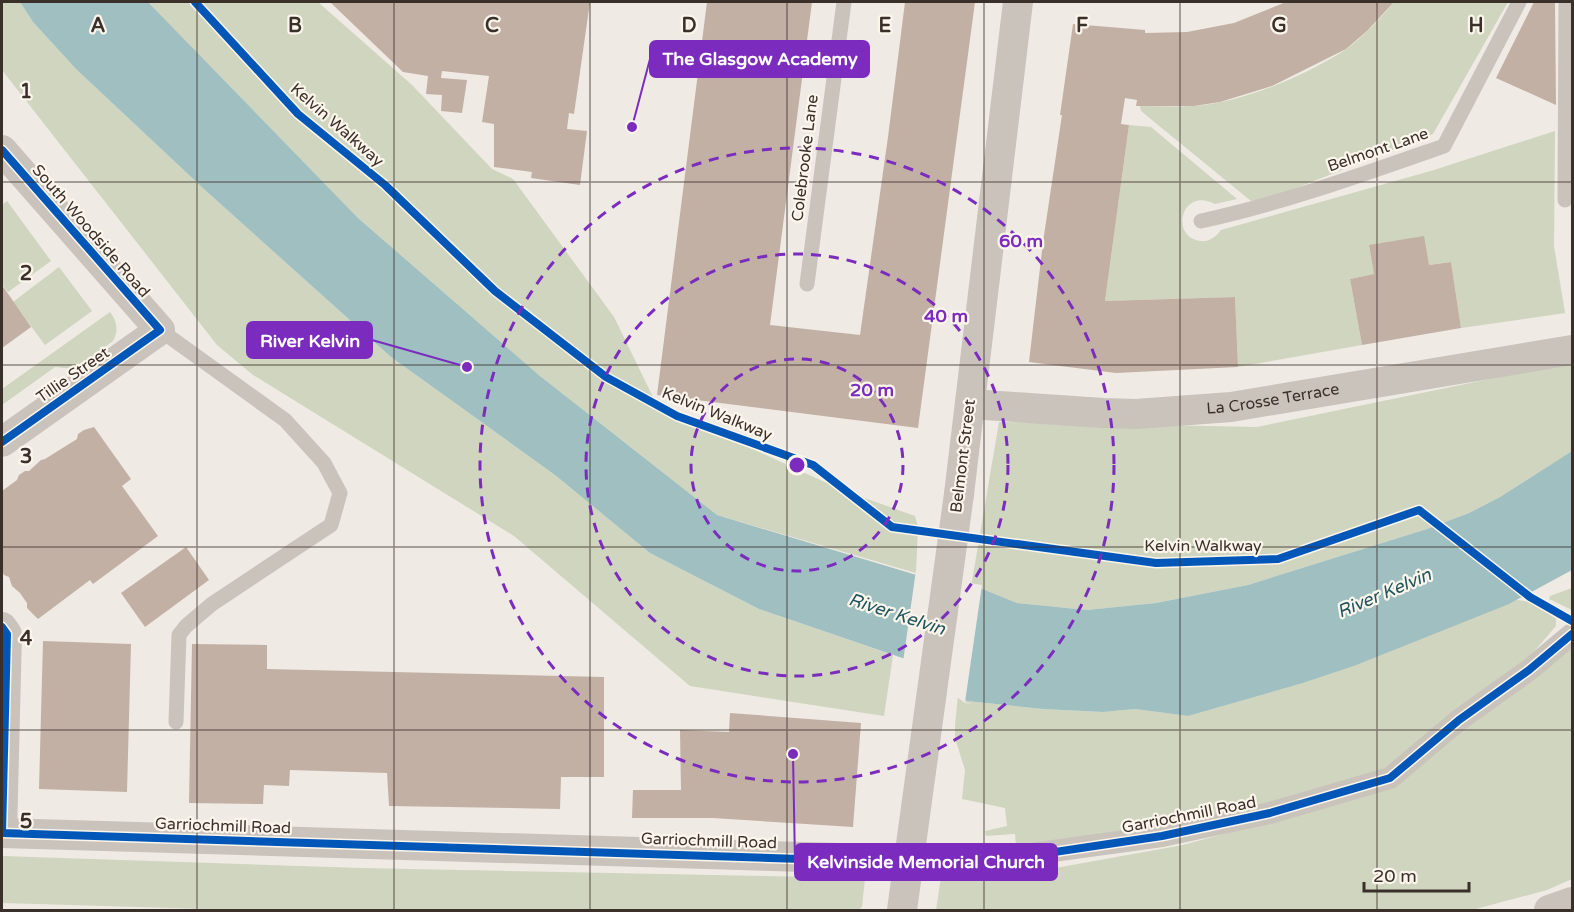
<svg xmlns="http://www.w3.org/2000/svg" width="1574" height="912" viewBox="0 0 1574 912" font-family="'Varela Round',sans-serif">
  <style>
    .green { fill: #cfd5be }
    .water { fill: #9fbfc1 }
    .pier { fill: #efeae4 }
    .building { fill: #c3b0a5 }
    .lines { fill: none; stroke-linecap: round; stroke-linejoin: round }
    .service { stroke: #c9c3bc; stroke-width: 15 }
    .pedestrian { stroke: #c9c3bc; stroke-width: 22 }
    .minor { stroke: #c9c3bc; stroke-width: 30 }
    .minor-bridge { stroke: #c9c3bc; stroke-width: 30 }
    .cycleway-casing { stroke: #fbf5ec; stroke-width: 11 }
    .cycleway { stroke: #0057b8; stroke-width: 8 }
    .grid { fill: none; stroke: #3a302a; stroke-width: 1.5; stroke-opacity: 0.55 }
    .ring { fill: none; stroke: #7b2cbf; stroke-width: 3; stroke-dasharray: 10 8 }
    .labels { text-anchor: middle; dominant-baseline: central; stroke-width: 4.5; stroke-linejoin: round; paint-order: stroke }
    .street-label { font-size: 16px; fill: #3a302a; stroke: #fbf5ec }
    .water-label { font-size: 18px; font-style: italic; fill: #1e555d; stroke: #fbf5ec }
    .grid-label { font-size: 20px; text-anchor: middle; font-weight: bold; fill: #3a302a; stroke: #fbf5ec; stroke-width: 4.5; stroke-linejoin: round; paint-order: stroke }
    .centre { fill: #7b2cbf; stroke: #fbf5ec; stroke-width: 3 }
    .ring-label { font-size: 18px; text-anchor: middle; font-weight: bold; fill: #7b2cbf; stroke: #fbf5ec; stroke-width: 4.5; stroke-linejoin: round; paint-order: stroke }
    .leader { fill: none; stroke: #7b2cbf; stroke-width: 2 }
    .callout-dot { fill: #7b2cbf; stroke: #fbf5ec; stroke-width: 2 }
    .callout { fill: #7b2cbf; stroke: #7b2cbf; stroke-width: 2 }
    .callout-label { font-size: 18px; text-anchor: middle; font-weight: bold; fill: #fff }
  </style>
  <rect width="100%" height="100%" fill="#efeae4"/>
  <g class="green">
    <polygon points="2,2 20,2 33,22 76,69 205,190 391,357 555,475 650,553 759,609 893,655 884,716 690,686 514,536 253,375 217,345 2,70"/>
    <polygon points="148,2 318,2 412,85 492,169 513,179 614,317 653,397 720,434 842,490 915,516 918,527 916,573 717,515 540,376 358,218"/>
    <path d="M1394,2H1508L1433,134L1271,198L1251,201L1141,111L1140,106C1158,106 1177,107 1195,106C1245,101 1303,77 1345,50C1363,37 1380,19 1394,2Z"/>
    <path d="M1129,125L1151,127L1237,199L1215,204C1181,186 1169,238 1201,241C1209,242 1216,237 1221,230L1434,170L1555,131L1554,246L1565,313L1461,328L1451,262L1429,265L1369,245L1374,274L1350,279L1362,345L1238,367L1235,297L1105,301Z"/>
    <polygon points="7,201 51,261 8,292 2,284 2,205"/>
    <polygon points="59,267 92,311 45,345 13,302"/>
    <path d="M110,312C117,321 119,331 113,341L75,369L55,367L2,405V389Z"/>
    <polygon points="1572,362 1572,451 1500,497 1469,513 1427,529 1248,585 1156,603 1087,610 1017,603 980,588 971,587 999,422 1257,427"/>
    <polygon points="1572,588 1572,610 1549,599 1550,596"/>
    <polygon points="1517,600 1533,602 1556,619 1556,626 1531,655 1379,773 1262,806 1140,829 1016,847 1015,834 986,836 985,831 1007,826 1005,808 962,799 965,770 955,738 955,725 958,695 967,701 1043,709 1103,712 1135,709 1188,716 1303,683 1354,666"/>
    <polygon points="1572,648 1572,879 1547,890 1472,910 936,910 941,877 1050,869 1183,845 1384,790"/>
    <polygon points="2,856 361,868 865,878 862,907 858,910 241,910 2,903"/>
  </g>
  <polygon class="water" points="20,2 148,2 358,218 540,376 717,515 933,580 980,588 1017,603 1087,610 1156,603 1248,585 1427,529 1469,513 1500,497 1572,451 1572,570 1509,604 1354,666 1303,683 1188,716 1135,709 1103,712 1043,709 967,701 917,663 759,609 650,553 555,475 391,357 205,190 76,69 33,22"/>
  <polygon class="pier" points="916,570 934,577 982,585 965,702 972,704 965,703 915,666 903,662"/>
  <g class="building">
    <polygon points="330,2 590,2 574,114 569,113 567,129 587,131 580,185 531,178 532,172 494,167 494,124 482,122 489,76 442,71 441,78 467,80 462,113 441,111 442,95 426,94 428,76 403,72"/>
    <polygon points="707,2 812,2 770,325 860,335 888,137 905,2 975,2 918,428 657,395"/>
    <polygon points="1286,2 1394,2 1367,31 1346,49 1272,86 1220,102 1194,106 1136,106 1137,100 1125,98 1121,124 1129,125 1105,301 1235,297 1238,367 1116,373 1029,362 1043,242 1062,115 1060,115 1073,24 1145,30 1145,33 1187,32 1234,23"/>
    <polygon points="1534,2 1555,2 1556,105 1496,78"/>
    <polygon points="1424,236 1429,265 1451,262 1461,328 1362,345 1350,279 1374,274 1369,245"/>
    <polygon points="2,285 31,327 2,348"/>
    <polygon points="94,427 131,479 122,486 158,536 93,584 90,580 38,619 27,608 27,603 20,593 12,586 9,577 4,575 2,571 2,491 17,480 19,475 25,471 29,471 41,460 45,459 77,439 78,434 84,430"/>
    <polygon points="186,547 209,580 145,627 121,593"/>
    <polygon points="43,641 131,644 127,792 39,789"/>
    <polygon points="192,644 267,645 267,669 604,677 604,777 561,777 560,809 389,806 387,773 290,770 289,786 264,785 263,804 189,803"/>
    <polygon points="730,713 861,723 853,827 713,818 632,818 633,790 681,790 680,730 729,732"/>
  </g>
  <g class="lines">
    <g class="service">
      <polyline points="1565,200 1566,2"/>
      <path d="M1201,221C1284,203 1364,174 1444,146L1519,2"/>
      <polyline points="807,284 844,2"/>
      <polyline points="160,330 285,420 324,463 340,493 331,525 212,604 186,626 179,635 176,722"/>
    </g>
    <polyline class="pedestrian" points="873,859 958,864 1162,836 1270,813 1390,778 1459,720 1529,670 1572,634"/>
    <g class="minor">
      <polyline points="2,150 160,330 2,442"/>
      <path id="s1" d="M970,404L1103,413L1136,414L1231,407L1572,350"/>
      <polyline points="959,494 1018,2"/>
      <polyline points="2,627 7,634 2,833"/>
      <polyline points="2,833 873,859"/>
      <polyline points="1549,910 1572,902"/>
    </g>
    <polyline class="minor-bridge" points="902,910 959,494"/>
    <defs>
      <g id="cycleway">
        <polyline points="195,2 298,114 385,185 495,291 606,377 677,416 813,465 892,527 1156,563 1278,559 1419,510 1530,597 1572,621"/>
        <polyline points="2,150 160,330 2,442"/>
        <polyline points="2,627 7,634 2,833 958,864 1014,858 1162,836 1270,813 1390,778 1459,720 1529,670 1572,634"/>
      </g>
    </defs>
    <use href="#cycleway" class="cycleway-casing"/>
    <use href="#cycleway" class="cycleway"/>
  </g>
  <path class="grid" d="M197,2V910M394,2V910M590,2V910M787,2V910M984,2V910M1180,2V910M1377,2V910M2,182H1572M2,365H1572M2,547H1572M2,730H1572"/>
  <g class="ring">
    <circle cx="797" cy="465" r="106"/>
    <circle cx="797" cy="465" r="211"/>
    <circle cx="797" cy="465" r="317"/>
  </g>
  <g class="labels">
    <g class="street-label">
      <text transform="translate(337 125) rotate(41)">Kelvin Walkway</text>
      <text transform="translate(1378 150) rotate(-19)">Belmont Lane</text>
      <text transform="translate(805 158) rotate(-83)">Colebrooke Lane</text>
      <text transform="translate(91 231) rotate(49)">South Woodside Road</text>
      <text transform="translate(73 375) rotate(-35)">Tillie Street</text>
      <text stroke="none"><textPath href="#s1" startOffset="304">La Crosse Terrace</textPath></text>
      <text transform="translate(717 414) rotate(22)">Kelvin Walkway</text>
      <text transform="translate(963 456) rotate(-83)">Belmont Street</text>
      <text x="1203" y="546">Kelvin Walkway</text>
      <text transform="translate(1189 815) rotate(-11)">Garriochmill Road</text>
      <text transform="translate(223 826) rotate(2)">Garriochmill Road</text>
      <text transform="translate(709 841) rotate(2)">Garriochmill Road</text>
    </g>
    <g class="water-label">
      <text transform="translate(1384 593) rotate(-23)">River Kelvin</text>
      <text transform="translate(897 614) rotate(18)">River Kelvin</text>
    </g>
  </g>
  <g class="grid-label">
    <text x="98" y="32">A</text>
    <text x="295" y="32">B</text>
    <text x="492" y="32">C</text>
    <text x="689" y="32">D</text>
    <text x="885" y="32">E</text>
    <text x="1082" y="32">F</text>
    <text x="1279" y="32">G</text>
    <text x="1476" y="32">H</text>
    <text x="26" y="98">1</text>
    <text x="26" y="280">2</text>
    <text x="26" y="463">3</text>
    <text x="26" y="645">4</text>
    <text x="26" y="828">5</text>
  </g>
  <circle cx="797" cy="465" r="9" class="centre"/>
  <g class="ring-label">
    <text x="1021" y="247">60 m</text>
    <text x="946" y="322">40 m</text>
    <text x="872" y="396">20 m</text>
  </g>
  <path class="leader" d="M632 127L650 59M467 367L372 340M793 754L795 862"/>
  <g class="callout-dot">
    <circle cx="632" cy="127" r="6"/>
    <circle cx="467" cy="367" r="6"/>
    <circle cx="793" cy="754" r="6"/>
  </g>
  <g class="callout">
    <rect x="650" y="41" width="219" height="36" rx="6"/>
    <rect x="247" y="322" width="125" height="36" rx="6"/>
    <rect x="795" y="844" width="262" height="36" rx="6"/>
  </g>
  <g class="callout-label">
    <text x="760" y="65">The Glasgow Academy</text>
    <text x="310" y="347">River Kelvin</text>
    <text x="926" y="868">Kelvinside Memorial Church</text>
  </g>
  <rect width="1574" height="912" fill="none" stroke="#3a302a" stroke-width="6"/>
  <path d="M1364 882v9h105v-9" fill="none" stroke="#3a302a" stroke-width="3"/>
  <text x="1373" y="882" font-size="18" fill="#3a302a" stroke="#fbf5ec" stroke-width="4.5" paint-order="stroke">20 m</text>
</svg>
